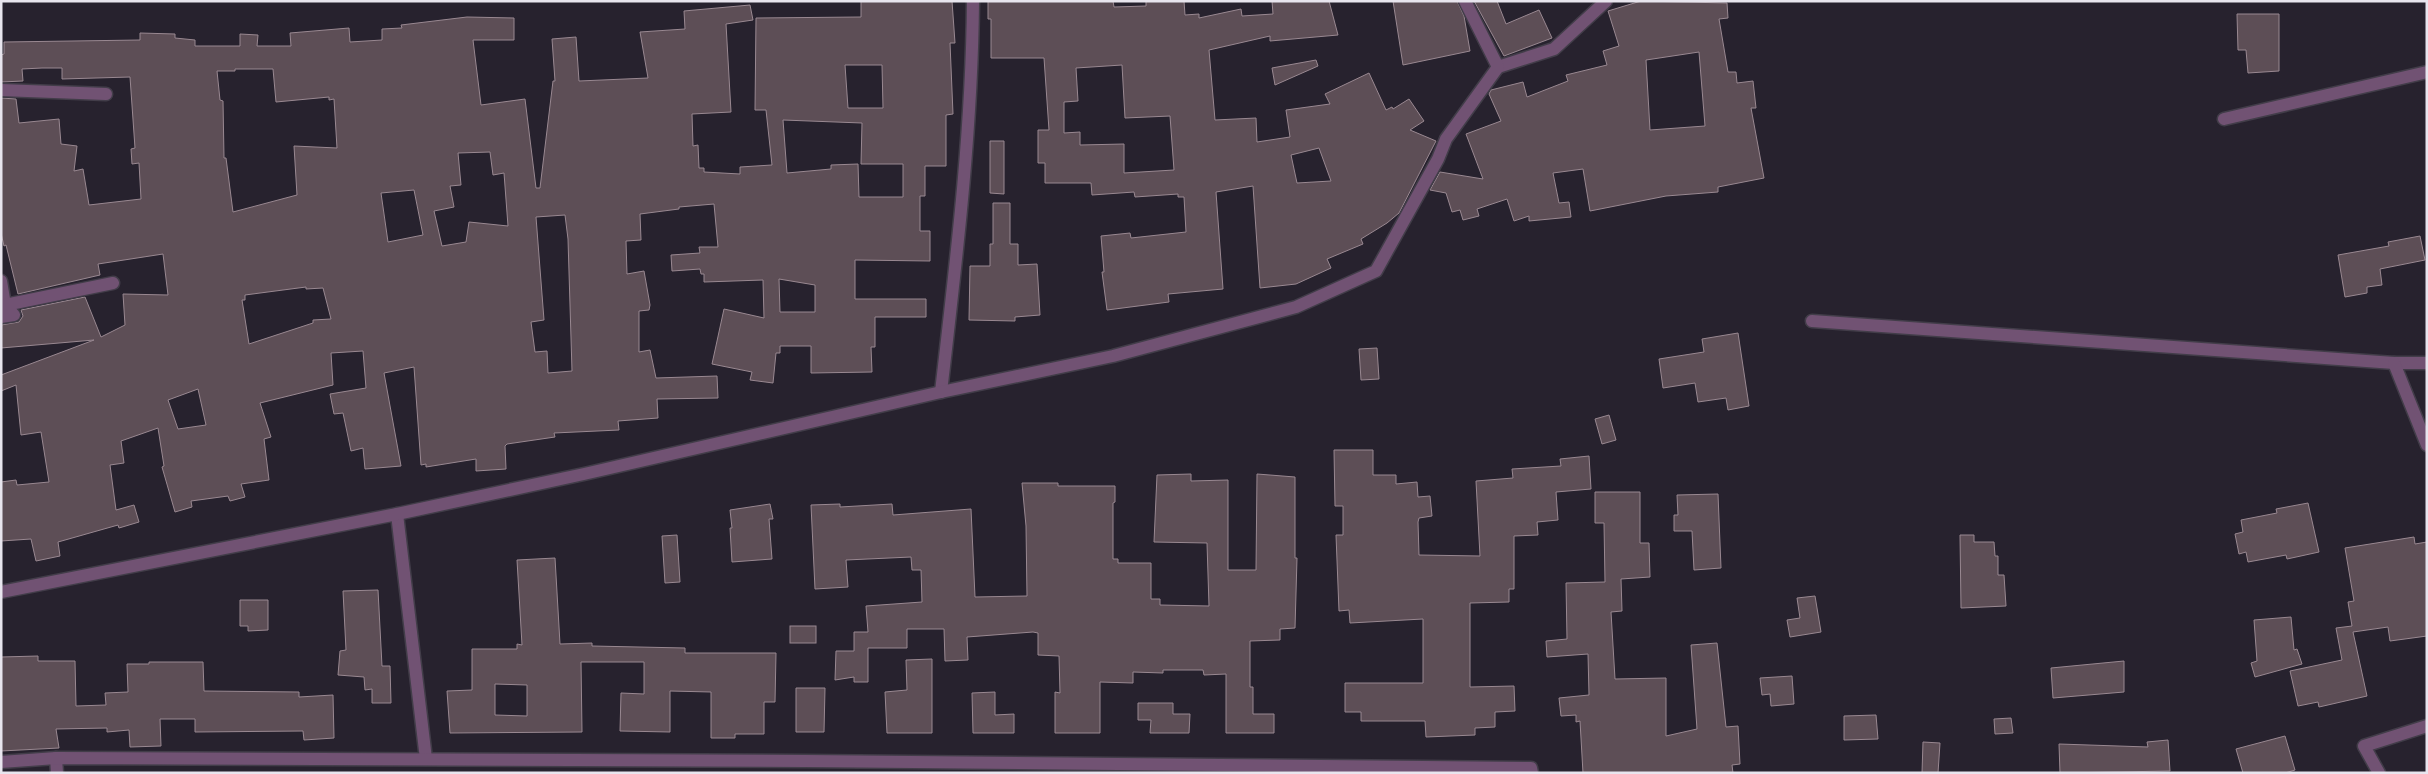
<svg xmlns="http://www.w3.org/2000/svg" width="2428" height="774" viewBox="0 0 2428 774" font-family="Barlow,sans-serif">
  <style>
    .building { fill: #5d4e56; stroke: #998891; fill-rule: evenodd }
    .lines { fill: none; stroke-linecap: round; stroke-linejoin: round }
    .street-casing { stroke: #423d49; stroke-width: 15 }
    .street { stroke: #715273; stroke-width: 12 }
  </style>
  <rect width="100%" height="100%" fill="#27222e"/>
  <g class="building">
    <path d="M861,1H952L955,43H950L953,114L946,115V166H925V196H920V231H930V261L855,260V299H926V317H875V347H871L872,372L811,373V346H780V353H776L773,383L750,380L752,372L712,364L724,309L764,318L763,280L704,282V274H701L700,269L672,271L671,255L700,253L699,247H718L714,204L679,207V209L640,214L641,240L626,241L627,274L644,271L650,305L649,310L639,311V352L650,350L656,378L717,376L718,398L657,399L658,418L618,421L619,430L554,433L555,437L507,444L505,446L506,469L476,471V459L426,467V464L421,465L414,367L384,373L401,466L365,469L363,448L351,451L343,413L334,414L330,394L366,388L363,351L331,353L333,385L260,403L271,437L264,439L269,480L241,484L245,497L230,501L228,496L191,501L192,507L175,512L162,467L164,466L158,428L121,441L124,463L110,465L116,510L134,505L139,522L119,528L118,525L58,542L60,556L36,561L31,539L1,541V482L16,480L17,485L49,482L41,432L21,435L16,385L1,391V375L94,340L1,348V325L19,322L23,316L21,310L85,297L101,337L125,325L123,294L168,295L163,254L98,264L100,275L18,294L6,245L4,246L1,233V98L16,99L19,123L59,119L61,144L77,146L74,171L83,169L89,205L141,199L139,163L132,164L131,149L135,148L130,77L62,79V68H42L22,69L23,81L1,82V55L4,54V42L140,40V33L175,34V38L195,40V46H240V34L258,35L257,46H291L290,33L349,28L350,42L382,40V29L402,28L401,25L467,17L514,18V40H473L481,105L525,99L536,188H540L553,81H555L552,39L576,37L579,81L648,78L640,32L685,29L684,11L750,5L753,20L726,24L731,112L692,114L693,146L698,145L699,168H704V172L740,174V167L772,165L766,110H755L756,18L861,17ZM845,65H882L883,108H848ZM235,69H273L276,102L329,97V100L334,99L337,148L294,146L297,195L233,212L226,158H224L223,101L220,100L217,71H235ZM783,120L862,123L861,164H903V197H859L858,164L831,165V169L787,173ZM490,152L493,175L504,173L508,226L469,222L466,242L442,246L434,211L454,207L450,186L461,185L458,153ZM414,190L423,235L388,242L381,193ZM565,215L568,239L572,371L548,373L547,351L535,352L531,322L544,320L536,217ZM779,279L815,285V312H780ZM306,287V289L323,288L331,319L313,320V323L249,344L242,300H245V295ZM198,389L206,425L178,429L168,400Z"/>
    <path d="M988,1H1113L1114,7L1146,6V1H1184L1185,15L1199,14V18L1241,9L1242,16L1273,14L1272,1H1329L1338,35L1270,41V36L1209,50L1215,120L1256,118L1257,142L1290,137L1286,110L1330,104L1325,94L1369,73L1386,110L1392,107L1393,109L1409,99L1424,121L1410,130L1436,141L1399,213L1387,223L1361,239L1363,244L1327,259L1331,268L1296,284L1260,288L1253,186L1216,192L1223,289L1168,294L1169,302L1107,310L1102,272H1104L1101,236L1130,233L1131,238L1186,232L1184,197H1178V194L1135,197L1134,192L1092,195L1091,183H1045V163H1038V130H1049L1044,58H991V19H988ZM1122,65L1125,118L1170,116L1174,170L1124,173V144L1080,145V132L1064,133V102L1078,101L1076,68ZM1319,148L1331,181L1297,183L1291,155Z"/>
    <polygon points="1393,1 1457,1 1464,16 1470,51 1403,65"/>
    <polygon points="1474,1 1497,1 1506,24 1539,10 1552,38 1504,56"/>
    <path d="M1641,1L1727,3L1728,18L1719,19L1728,72H1736L1737,83L1753,81L1756,108H1751L1764,178L1718,187V192L1666,196L1590,211L1583,169L1553,173L1559,203L1569,202L1571,217L1529,221V216L1514,221L1507,199L1477,209L1479,216L1463,220L1460,210L1452,212L1446,193L1430,190L1440,172L1483,179L1466,134L1501,121L1489,94L1491,90L1523,82L1527,97L1568,81L1566,75L1607,65L1603,51L1619,46L1608,11ZM1699,52L1705,126L1650,130L1646,60Z"/>
    <polygon points="2237,14 2279,14 2279,71 2248,73 2246,50 2238,50"/>
    <polygon points="1316,60 1318,66 1275,85 1272,68"/>
    <polygon points="990,141 1004,141 1004,194 990,193"/>
    <polygon points="993,203 1010,203 1010,244 1018,244 1018,265 1037,264 1040,315 1015,317 1015,321 969,320 970,266 990,266 990,244 993,244"/>
    <polygon points="2420,236 2425,260 2380,269 2382,285 2367,287 2367,293 2345,297 2338,255 2389,246 2388,242"/>
    <polygon points="1738,333 1749,406 1728,410 1726,398 1698,402 1695,383 1663,388 1659,359 1704,352 1702,339"/>
    <polygon points="1377,348 1379,379 1361,380 1359,349"/>
    <polygon points="1609,415 1616,440 1602,444 1595,419"/>
    <polygon points="1334,450 1373,450 1373,475 1396,475 1396,484 1417,482 1418,497 1430,496 1432,516 1419,518 1418,522 1419,555 1480,556 1476,481 1513,478 1512,469 1561,466 1560,459 1589,456 1591,489 1556,492 1558,520 1537,522 1538,535 1514,536 1514,589 1509,589 1509,602 1470,603 1470,687 1514,686 1515,711 1495,712 1495,727 1475,728 1475,735 1426,737 1425,721 1361,721 1361,712 1345,712 1345,683 1423,683 1423,619 1350,623 1349,610 1339,611 1336,535 1343,535 1343,506 1335,506"/>
    <polygon points="1191,474 1191,481 1228,480 1228,570 1256,570 1257,474 1295,477 1295,558 1297,558 1295,628 1280,629 1280,640 1250,641 1250,687 1253,687 1253,714 1274,714 1274,733 1226,733 1226,674 1204,675 1203,670 1163,670 1163,673 1133,672 1133,683 1100,682 1100,733 1055,733 1055,692 1060,693 1059,656 1038,655 1038,633 1033,632 967,637 968,660 945,661 944,629 907,629 907,648 868,648 868,682 854,682 854,677 835,680 836,651 854,651 854,632 868,632 866,606 922,602 921,570 912,570 911,557 846,560 848,587 815,589 811,505 840,504 840,507 892,504 893,515 971,509 975,597 1027,596 1026,526 1022,483 1058,483 1058,486 1115,486 1115,502 1113,503 1113,559 1118,559 1118,563 1151,563 1151,599 1160,599 1160,605 1209,606 1207,543 1154,542 1157,475"/>
    <polygon points="1595,492 1640,492 1640,543 1649,543 1650,577 1621,579 1622,611 1611,612 1615,679 1666,678 1666,736 1697,729 1691,645 1717,643 1726,727 1738,726 1740,764 1732,765 1733,773 1583,773 1580,721 1576,722 1576,715 1561,716 1559,698 1589,695 1588,654 1547,657 1546,641 1567,639 1566,583 1605,582 1604,523 1595,523"/>
    <polygon points="1718,494 1721,568 1694,570 1692,531 1674,531 1674,515 1678,515 1677,495"/>
    <polygon points="2308,503 2319,552 2287,559 2286,555 2248,562 2246,552 2239,554 2235,534 2243,532 2241,520 2277,513 2276,509"/>
    <polygon points="770,504 773,519 769,519 772,559 732,562 730,528 732,528 730,510"/>
    <polygon points="677,535 680,582 665,583 662,536"/>
    <polygon points="1960,535 1974,535 1974,542 1994,542 1995,556 1998,556 1998,575 2004,575 2006,606 1961,608"/>
    <polygon points="2414,537 2415,544 2427,542 2427,636 2390,641 2388,627 2353,632 2367,696 2319,707 2318,702 2298,706 2290,671 2342,660 2336,628 2352,626 2348,602 2354,601 2345,548"/>
    <path d="M555,558L560,644L592,643V646L685,648V653H776L775,702H764V734H735V738H711V692L670,691V732L620,731L621,693L644,694V662H581L582,732L450,733L447,691L472,690V649H517V644L522,645L517,560ZM495,684L527,685V716L495,715Z"/>
    <polygon points="378,590 382,666 390,666 391,703 372,703 372,689 365,690 364,677 338,675 340,651 346,650 343,591"/>
    <polygon points="1815,596 1821,632 1790,637 1787,620 1800,618 1797,598"/>
    <polygon points="240,600 268,600 268,630 248,631 248,626 240,626"/>
    <polygon points="2291,617 2294,650 2297,649 2302,664 2255,677 2251,663 2257,661 2254,620"/>
    <rect x="790" y="626" width="26" height="17"/>
    <polygon points="38,656 38,661 75,661 76,706 106,705 105,693 128,692 127,664 149,664 149,662 203,662 204,691 299,692 299,697 333,695 334,738 304,740 303,731 195,732 195,719 160,719 161,746 130,747 129,730 107,732 107,728 56,729 59,748 1,751 1,657"/>
    <polygon points="932,659 932,733 887,733 885,692 907,690 906,660"/>
    <polygon points="2124,661 2124,692 2053,698 2051,668"/>
    <polygon points="1792,676 1794,704 1771,706 1770,694 1762,695 1760,678"/>
    <polygon points="796,688 825,688 824,732 796,732"/>
    <polygon points="995,692 995,715 1014,714 1014,733 973,733 972,693"/>
    <polygon points="1138,703 1173,703 1173,714 1190,714 1189,733 1150,733 1151,720 1138,720"/>
    <polygon points="1876,715 1878,739 1844,740 1844,716"/>
    <polygon points="2011,718 2013,733 1995,734 1994,719"/>
    <polygon points="2285,736 2295,770 2285,773 2243,773 2236,749"/>
    <polygon points="2168,740 2170,771 2060,773 2059,744 2148,747 2147,742"/>
    <polygon points="1923,742 1940,743 1938,773 1922,773"/>
  </g>
  <g class="lines">
    <defs>
      <g id="street">
        <polyline points="1498,67 1554,49 1606,1"/>
        <polyline points="1,90 106,94"/>
        <polyline points="2224,119 2427,72"/>
        <polyline points="1,281 5,305"/>
        <polyline points="1,317 14,315 5,305 113,283"/>
        <polyline points="1812,321 2394,363 2427,363"/>
        <polyline points="2394,363 2427,445"/>
        <path d="M941,392C956,262 972,132 973,1"/>
        <polyline points="397,514 426,759"/>
        <polyline points="1,592 397,514 584,474 941,392 1113,356 1296,307 1376,271 1438,159 1446,139 1498,67 1465,1"/>
        <polyline points="56,758 57,773"/>
        <polyline points="1,762 56,758 806,761 1531,768 1532,773"/>
        <polyline points="2379,773 2364,746 2427,726"/>
      </g>
    </defs>
    <use href="#street" class="street-casing"/>
    <use href="#street" class="street"/>
  </g>
  <rect width="2428" height="774" fill="none" stroke="#e8e5ee" stroke-width="5"/>
</svg>
